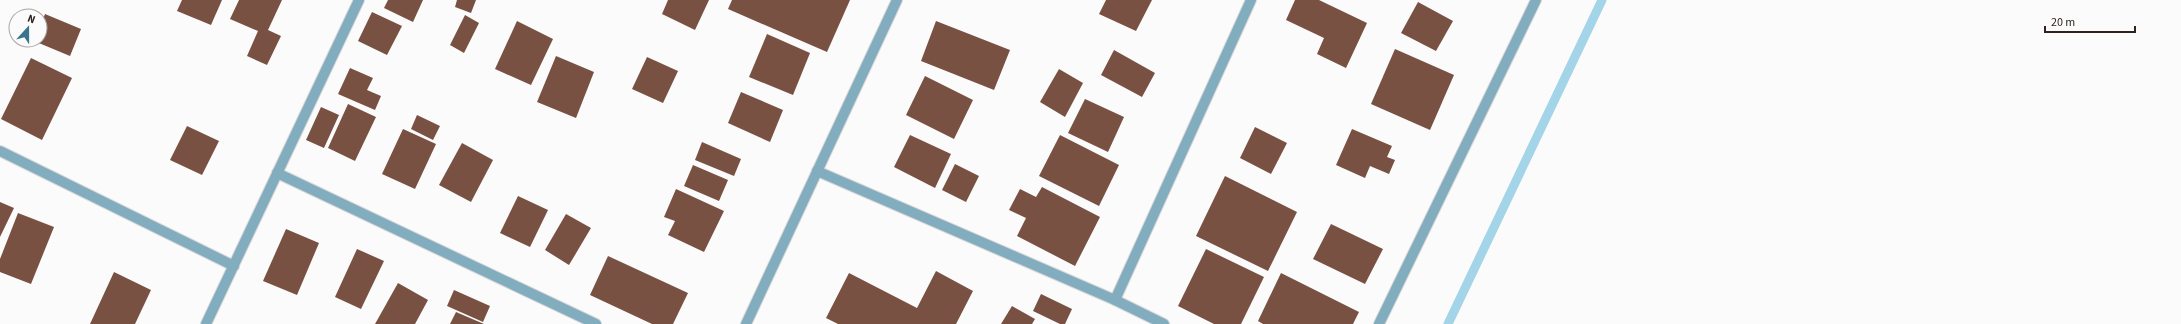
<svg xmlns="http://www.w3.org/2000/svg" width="2181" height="324" viewBox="0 0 2181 324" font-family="'Source Sans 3',sans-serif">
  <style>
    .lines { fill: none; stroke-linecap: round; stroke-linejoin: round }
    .stream { stroke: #a3d4e8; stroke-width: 9 }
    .building { fill: #795143 }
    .minor-casing { stroke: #dbd8d8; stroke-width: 12 }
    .minor { stroke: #82adbf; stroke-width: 10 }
  </style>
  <rect width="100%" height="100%" fill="#fbfbfb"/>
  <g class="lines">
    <polyline class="stream" points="1448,324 1602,0"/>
  </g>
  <g class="building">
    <polygon points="182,0 222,0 211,25 177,11"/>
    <polygon points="239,0 282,0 268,30 281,36 267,65 247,56 258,31 230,19"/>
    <polygon points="388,0 423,0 413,22 384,8"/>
    <polygon points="457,0 476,0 471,13 455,7"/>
    <polygon points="668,0 709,0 695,30 662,14"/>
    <polygon points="732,0 850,0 827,52 728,9"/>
    <polygon points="1106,0 1152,0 1136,31 1099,14"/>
    <polygon points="1295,0 1319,0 1367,23 1346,68 1317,54 1324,38 1286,20"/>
    <polygon points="1418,2 1453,21 1436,51 1401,33"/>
    <polygon points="372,12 402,26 387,55 358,41"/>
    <polygon points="45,14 81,29 70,56 34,41 40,40 40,27"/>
    <polygon points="465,15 479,23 464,53 450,45"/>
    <polygon points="517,21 553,39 531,85 495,69"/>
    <polygon points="936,21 1010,50 994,90 921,61"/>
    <polygon points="767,34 810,53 793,95 749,77"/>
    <polygon points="1395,49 1454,75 1430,130 1371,104"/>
    <polygon points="1114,50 1155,73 1142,97 1101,75"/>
    <polygon points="556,56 594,72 576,118 537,102"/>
    <polygon points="647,57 678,71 663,103 632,89"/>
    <polygon points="31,58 72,78 42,140 1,119"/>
    <polygon points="350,68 373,78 367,90 381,96 375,110 338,94"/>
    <polygon points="1059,69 1083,83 1065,117 1040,102"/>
    <polygon points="925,76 973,100 954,139 906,115"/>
    <polygon points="741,92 783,110 770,142 728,123"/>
    <polygon points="1085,99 1124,117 1108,152 1068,133"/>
    <polygon points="348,104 376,117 355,161 328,148"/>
    <polygon points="321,107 339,115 324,148 306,140"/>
    <polygon points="417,115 440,126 433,140 411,129"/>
    <polygon points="187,126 219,141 202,175 170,160"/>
    <polygon points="1255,127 1287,143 1271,174 1240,158"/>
    <polygon points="403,129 436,144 415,189 382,174"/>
    <polygon points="1352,129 1392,146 1387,157 1395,160 1389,174 1370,166 1365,178 1336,165"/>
    <polygon points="910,135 951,154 935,188 894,167"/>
    <polygon points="1060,135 1119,165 1099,206 1039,176"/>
    <polygon points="702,142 741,159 734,176 695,160"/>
    <polygon points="462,143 493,160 471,202 439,185"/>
    <polygon points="955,164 979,176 966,202 942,190"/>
    <polygon points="693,165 728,180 719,201 684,186"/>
    <polygon points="1225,176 1297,212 1268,271 1196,236"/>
    <polygon points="1042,187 1100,217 1075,266 1017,236 1026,218 1009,210 1020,189 1036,197"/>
    <polygon points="676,189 724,211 704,252 668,235 675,221 664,217"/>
    <polygon points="518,196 548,210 530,247 500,233"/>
    <polygon points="0,202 14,208 0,237"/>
    <polygon points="18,213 54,227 31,284 0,272 0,259"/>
    <polygon points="566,214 591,228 569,265 545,250"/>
    <polygon points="1331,224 1383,249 1365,284 1313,259"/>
    <polygon points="286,229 319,243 297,295 263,281"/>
    <polygon points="357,249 384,261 361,309 335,297"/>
    <polygon points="1206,249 1264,277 1241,324 1214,324 1178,306"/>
    <polygon points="608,256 688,293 673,324 652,324 590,295"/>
    <polygon points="936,271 973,291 956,324 838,324 826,318 849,273 917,308"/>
    <polygon points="114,272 151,290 135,324 90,324"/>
    <polygon points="1281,273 1359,312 1353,324 1263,324 1258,321"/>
    <polygon points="398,283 428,300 415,324 375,324"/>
    <polygon points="454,290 490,306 483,322 447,306"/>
    <polygon points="1041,294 1072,309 1065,324 1060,324 1033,311"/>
    <polygon points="1012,306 1035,319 1032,324 1001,324"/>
    <polygon points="456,312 484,324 450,324"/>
  </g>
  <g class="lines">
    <defs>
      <g id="minor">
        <polyline points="0,151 234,266"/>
        <polyline points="817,171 1115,300 1251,0"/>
        <polyline points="277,173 596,324"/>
        <polyline points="1115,300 1164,324"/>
        <polyline points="206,324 359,0"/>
        <polyline points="746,324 897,0"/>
        <polyline points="1379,324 1536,0"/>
      </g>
    </defs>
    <use href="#minor" class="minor-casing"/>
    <use href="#minor" class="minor"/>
  </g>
  <g transform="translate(28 28) rotate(21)"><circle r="19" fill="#fbfbfb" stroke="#aaa5a3"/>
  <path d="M0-3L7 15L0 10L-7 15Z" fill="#38758c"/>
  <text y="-6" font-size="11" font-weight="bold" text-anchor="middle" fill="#30231e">N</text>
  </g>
  <path d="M2045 26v6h90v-6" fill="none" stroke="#30231e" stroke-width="2"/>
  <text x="2051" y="26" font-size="12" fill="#30231e" stroke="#fbfbfb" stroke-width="3" paint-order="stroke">20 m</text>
</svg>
